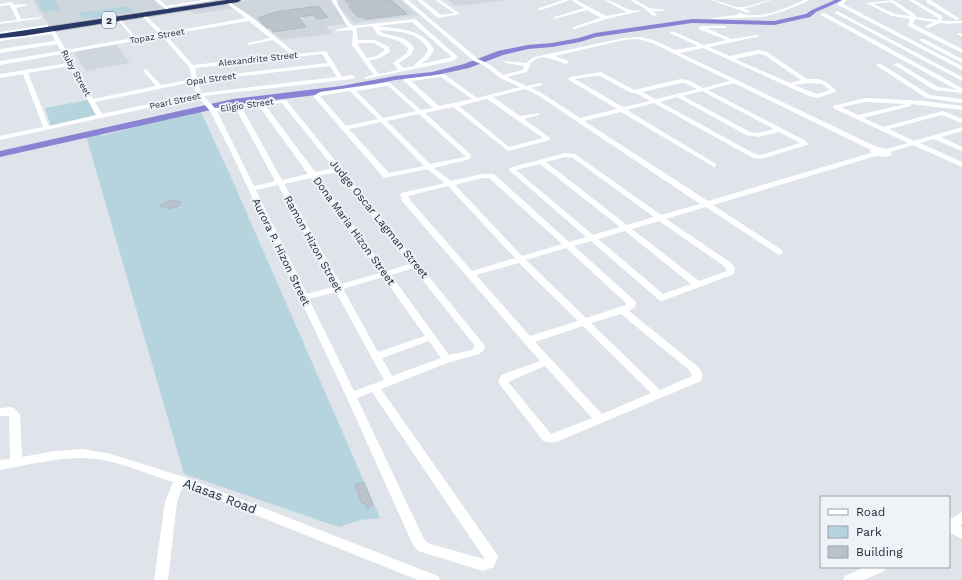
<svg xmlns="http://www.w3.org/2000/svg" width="962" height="580" viewBox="0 0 962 580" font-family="'Work Sans',sans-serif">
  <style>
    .built { fill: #cfd6de }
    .green { fill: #b5d4dd }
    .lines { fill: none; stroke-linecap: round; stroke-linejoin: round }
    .river { fill: #8a82d2; fill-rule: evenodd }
    .building { fill: #bac2cb; stroke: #b0b9c4 }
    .highway-casing { stroke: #bcbec4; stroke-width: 2 }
    .minor { fill: #fff; fill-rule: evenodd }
    .highway { fill: #293967; fill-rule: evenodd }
    .labels { text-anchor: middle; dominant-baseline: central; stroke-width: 4; stroke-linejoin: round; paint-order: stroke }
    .far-street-label { font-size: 9px; fill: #1f273a; stroke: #eef3f7 }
    .shield { fill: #eef3f7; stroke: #5d6473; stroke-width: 1 }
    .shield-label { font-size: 10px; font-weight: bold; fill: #1f273a }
    .street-label { font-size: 11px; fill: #1f273a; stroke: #eef3f7 }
    .near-street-label { font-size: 13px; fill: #1f273a; stroke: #eef3f7 }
  </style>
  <rect width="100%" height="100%" fill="#dee4ea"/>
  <g class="built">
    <polygon points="33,0 154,0 162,8 49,26"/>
    <polygon points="249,0 330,0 343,18 342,19 345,24 325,26 332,32 328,34 283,40 230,3"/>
    <polygon points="338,0 401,0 418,15 354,23 338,5"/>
    <polygon points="447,0 506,0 456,6"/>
    <polygon points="228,3 234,8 195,14 189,10"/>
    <polygon points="116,45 130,63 86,71 73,51"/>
  </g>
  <g class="green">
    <polygon points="36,0 55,0 61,10 43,12"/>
    <polygon points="128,6 133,12 84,19 79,13"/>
    <polygon points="88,100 97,117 51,126 45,108"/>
    <polygon points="192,110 201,112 231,177 380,518 360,520 339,527 184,474 86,136 98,133 101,136 127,129 126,127"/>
  </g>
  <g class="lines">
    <polygon class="river" points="835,0 843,0 816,12 810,17 774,25 692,23 596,37 580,42 552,47 528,49 503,55 469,68 432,76 395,80 341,92 233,105 0,157 0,151 233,99 341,86 395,76 432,72 464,64 498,51 528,45 552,43 579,38 595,33 692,19 774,21 806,14 812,10"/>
  </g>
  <g class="building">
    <polygon points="345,0 391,0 407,14 365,19 363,17 358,17 349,7 351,7"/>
    <polygon points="318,6 328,17 317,19 314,15 298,17 306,27 273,32 270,27 267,28 263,24 258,18 275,12"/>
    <polygon points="171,200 181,202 177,207 170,209 160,206 165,202"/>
    <polygon points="364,482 373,505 367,508 365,503 362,504 355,485"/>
  </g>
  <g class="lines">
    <defs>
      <polygon id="highway" points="227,0 241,0 238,2 23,36 0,38 0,34"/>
    </defs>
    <use href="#highway" class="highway-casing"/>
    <g class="minor">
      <polygon points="155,0 160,0 166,6 203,0 214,0 168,8 170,10 168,11"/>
      <path d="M332,0H336C338,7 348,22 353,26L415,19L458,57L453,61L365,79V77L374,75L352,45L353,33L352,30L337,31L335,30L349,27L346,24ZM412,22L452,57L421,64L428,59L434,50C426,34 410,30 393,28C388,27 382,27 377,26ZM372,26L378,35L399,41L408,48L407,53L393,63L398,70L379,74L369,61L380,58L390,52L389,47L375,40H358L356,28ZM380,30C398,31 420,32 428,50L424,57L415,64V66L403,68L399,63L411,55L414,48L410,43L403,38L382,33ZM358,43H374L384,49V51L376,56L367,58L358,45Z"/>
      <path d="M403,0H408L478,59L489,64L503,75L523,70L524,66L505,63V61L526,63L534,57L624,38L641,37L656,41L675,50L698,46L670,33V32L672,31L704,45L726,40L699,29V27L703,26H726V28H706L731,39L758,35V37H756L709,47L730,56L759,50L767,52L807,79H819L826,82L836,90V92L817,98L809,96L703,48L680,53L877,147L887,149L908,143L833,108V106L866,98L924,101L962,106V110L911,104V106L863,118L883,127L943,111L962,119V123L942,115L889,129L914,141L962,127V131L941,137L962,147V151L934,139L920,143L962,162V167L913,145L891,152L892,154L888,157L876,156L713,205L782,250L783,252L782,254L779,255L706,207L666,219L730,262L735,268L734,274L662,301L659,300L591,241L574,246L634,300L636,302L635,307L629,311L697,366C701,370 704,375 701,381L556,442C551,443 548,442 543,441L498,382L501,375L540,361L402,201L400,195L401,193L445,183L427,169L384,178L313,96L320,92L389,82L421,110L433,108L404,81V79L444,74L477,98L520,87L500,78L485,66L474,61ZM639,39L652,43L730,81L703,88L688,80L681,79L634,90L601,72L571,77L568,79L569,80L617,109L580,118L540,92L531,88L542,85V83L526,86L507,77L527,72C528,70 530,65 531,63C541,52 555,60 566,64L569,62L568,61L555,56L624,40ZM759,54H763L801,80L790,83L735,59ZM594,76H600L631,93H636L650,101L623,107L575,79ZM441,77L472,99L439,106L411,81ZM681,83H685L697,89L656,99L642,92ZM734,83L871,150L870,151L871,153L708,201L584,121L621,112L714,167L716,166V164L627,110L654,103L753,158L761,159L807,145L808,144L804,140L708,90ZM808,83L822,84L830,90L817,94L794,85ZM388,86L416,111L383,118L356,91ZM525,89L536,94L700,204L661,215L575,154L565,153L509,168V170L586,237L569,242L494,174H482L451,181L434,168L470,159L471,155L425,113L453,107L508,151L550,140V138L524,119L539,115V113L520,116L493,97ZM350,91L378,119L346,126L320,96ZM702,91L774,129L758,133L750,132L683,96ZM677,97L746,135L758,137L779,132L800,143L761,155L755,154L660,102ZM487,99L543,138L509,147L459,106ZM866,102L906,104L858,115L841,107ZM419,114L465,156V157L430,164L387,121ZM381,122L424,166L389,173L349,129ZM565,157L573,158L654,217L627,225L546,162ZM540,164L620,227L593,235L516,170ZM482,178H489L562,244L522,256L455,185ZM448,186L515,258L472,271L410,200L408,196ZM659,221L724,266L727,271L699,281L632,229ZM625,231L691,284L663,294L598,239ZM566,248L626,303V305L586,318L526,260ZM519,263L578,321L530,336L476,275ZM621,314L689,370L692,376L660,390L591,323ZM583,326L651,393L602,414L535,342ZM545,366L592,418L551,434L508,382Z"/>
      <polygon points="417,0 422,0 441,15 454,13 435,0 440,0 460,14 438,18"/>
      <polygon points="563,0 570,0 541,10 537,9"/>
      <path d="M571,0H576L606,16L627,12L604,0C618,0 624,13 639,10L641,11L606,19L575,29H573V27L601,18L587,10L554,19V17L584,8Z"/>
      <polygon points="630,0 635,0 649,8 665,10 663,11 653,11 657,15 653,16 644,8"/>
      <path d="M711,0C721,0 729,6 738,7C747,9 762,0 772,0L744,9L750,11L748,13Z"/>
      <path d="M804,0H810L784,11L763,17L714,19L712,18L737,15L739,13C761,20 784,9 804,0Z"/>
      <polygon points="842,0 847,0 843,4 962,66 962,70 838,5 838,3"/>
      <path d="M893,0L916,15V17L938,20V18L909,0H914L942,16V21H962L961,23L948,24L940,23L928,28H926V26L934,22L915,19L913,24L962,49V53L908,26L910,19L892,16L866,3ZM891,2L911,16L895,14L873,4Z"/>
      <polygon points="927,0 930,0 960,19 956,20 926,2"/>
      <path d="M228,1L253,18L296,54L326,51L342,77L352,75L355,77L352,79L204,96L215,108L286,100L485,346L483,351L479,354L450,362L381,389L496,553L498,557L494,567L483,571L418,551L413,545L346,396L230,150L210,111L198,97L0,140V136L43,127L23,74L0,78V74L68,63L62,54L0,65V61L61,51L57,44L0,53V49L55,41L52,34L0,41V39L50,31L52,29L54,30L66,50L133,38L118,20L120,19L136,38L159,34L143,17L145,15L164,33L246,18L226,3ZM249,21L270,38L248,43V45L273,40L291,54L193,65L166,35ZM162,36L189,67L192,79L161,85L146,69L143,71L156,86L93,99L67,53ZM322,54L328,63L197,78L195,68ZM69,66L96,115L49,126L28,73ZM330,66L337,77L201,93L198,81ZM193,82L196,94L102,114L95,102ZM282,103L334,168L315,172L265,105ZM259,106L308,174L282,180L242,108ZM236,109L275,181L254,186L217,111ZM337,172L410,264L387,271L317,176ZM311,178L380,273L341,284L284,184ZM278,185L333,287L307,294L256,190ZM413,268L475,346L472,350L449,355L391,275ZM383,277L425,336L378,352L343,289ZM336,292L384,380L354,391L309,299ZM429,341L441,358L392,376L382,358ZM372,392L484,558V559L427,543L423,537L357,398Z"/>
      <polygon points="11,2 14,5 26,4 28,5 16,8 21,19 41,17 43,18 0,24 0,22 17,20 10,5 0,6 0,4"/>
      <polygon points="837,11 962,77 962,81 835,13"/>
      <polygon points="821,13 825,13 962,88 962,93 934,90 893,64 898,63 938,87 957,90 821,15"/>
      <polygon points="46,25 48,25 48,27 0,34 0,32"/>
      <polygon points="959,33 962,34 962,37 957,34"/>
      <polygon points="920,39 924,39 962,59 962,63 920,41"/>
      <polygon points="877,64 881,64 930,95 962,99 962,103 926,98 877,66"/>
      <path d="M10,407L14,408L20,415L22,457L55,451L83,449L111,454L184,477L438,576L440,580H418L183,486L177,502L168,580H154L165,502L173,482C147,474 109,457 82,458C54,458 27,465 0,470V460L10,459L9,416H0V408Z"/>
      <polygon points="962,512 962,524 960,526 962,527 962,539 949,532 949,520"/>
      <polygon points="865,567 886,567 884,571 864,580 843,580 845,576"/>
    </g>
    <use href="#highway" class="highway"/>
  </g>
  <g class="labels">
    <g class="far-street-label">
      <text transform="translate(157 36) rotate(-10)">Topaz Street</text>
      <text transform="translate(258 59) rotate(-6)">Alexandrite Street</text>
      <text transform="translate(76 73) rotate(61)">Ruby Street</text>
      <text transform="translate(211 79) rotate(-8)">Opal Street</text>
      <text transform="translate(175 101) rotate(-12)">Pearl Street</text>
      <text transform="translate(247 105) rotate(-8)">Eligio Street</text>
    </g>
    <rect class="shield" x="102" y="12" width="14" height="16" rx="3"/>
    <g class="shield-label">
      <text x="109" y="20">2</text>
    </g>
    <g class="street-label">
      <text transform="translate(379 219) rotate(51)">Judge Oscar Lagman Street</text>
      <text transform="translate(354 231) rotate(54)">Dona Maria Hizon Street</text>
      <text transform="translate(313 244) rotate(61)">Ramon Hizon Street</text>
      <text transform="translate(281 252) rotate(64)">Aurora P. Hizon Street</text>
    </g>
    <g class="near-street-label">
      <text transform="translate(220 496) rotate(21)">Alasas Road</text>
    </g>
  </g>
  <rect x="820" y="496" width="130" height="72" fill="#eef3f7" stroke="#9ba1ab"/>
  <rect x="828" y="509" width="20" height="6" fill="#ffffff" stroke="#9ba1ab"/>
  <text x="856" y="516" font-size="12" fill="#1f273a">Road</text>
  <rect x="828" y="526" width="20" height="12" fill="#b5d4dd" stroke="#9ba1ab"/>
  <text x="856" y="536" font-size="12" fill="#1f273a">Park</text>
  <rect x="828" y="546" width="20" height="12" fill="#bac2cb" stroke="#9ba1ab"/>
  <text x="856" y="556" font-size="12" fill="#1f273a">Building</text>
</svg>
